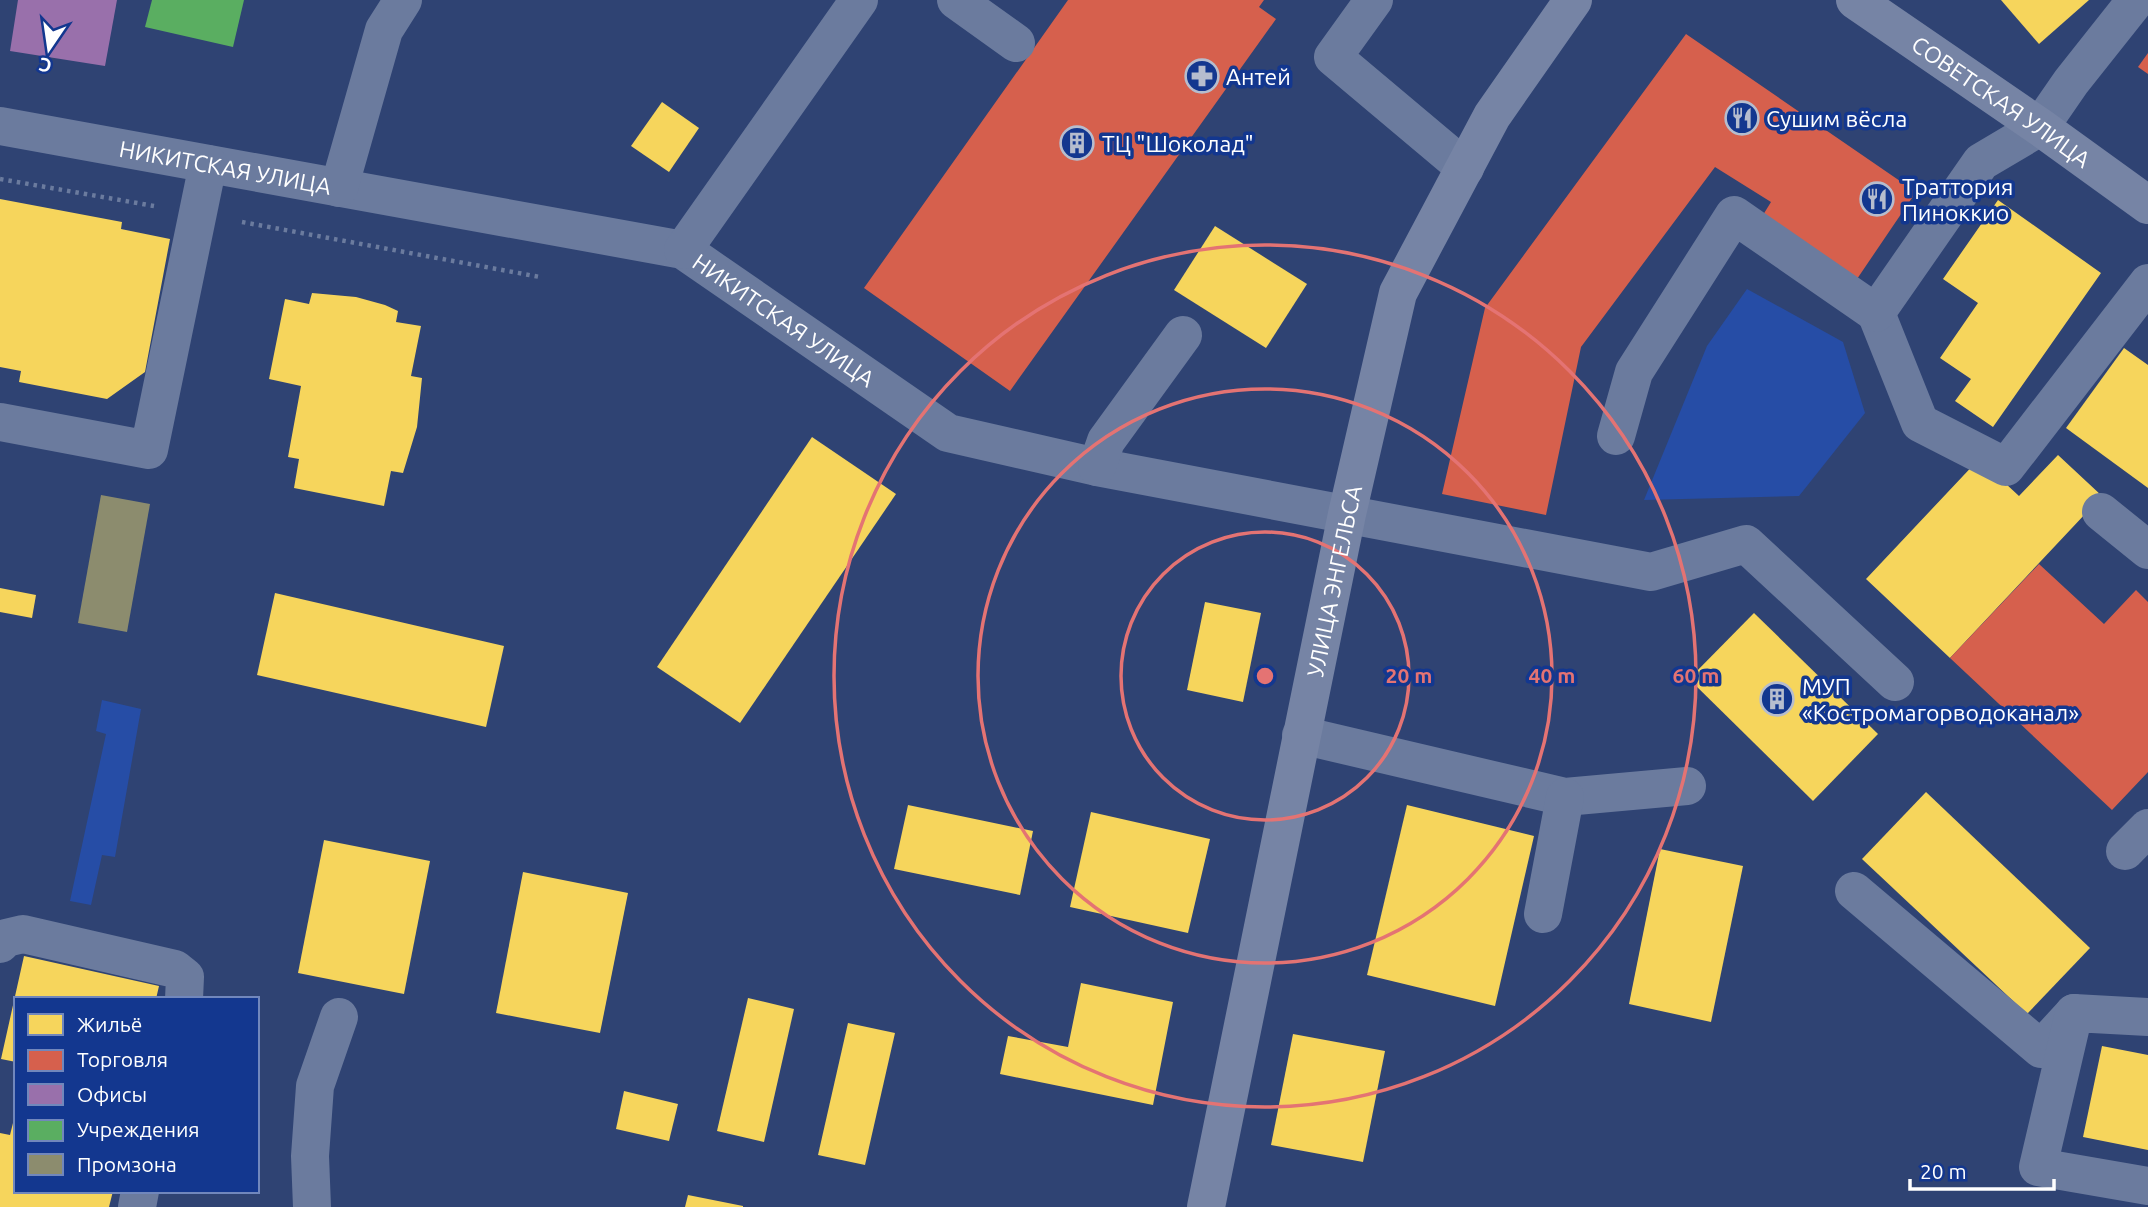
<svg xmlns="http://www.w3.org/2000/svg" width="2148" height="1207" viewBox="0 0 2148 1207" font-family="Ubuntu,sans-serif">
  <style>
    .green { fill: #264da6 }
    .homes { fill: #f6d55c }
    .shops { fill: #d6604d }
    .offices { fill: #9970ab }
    .public { fill: #5aae61 }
    .industry { fill: #8c8c6e }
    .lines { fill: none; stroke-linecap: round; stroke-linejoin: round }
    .path { stroke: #6b7b9e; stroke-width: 4.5; stroke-dasharray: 3.5 5; stroke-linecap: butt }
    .minor { stroke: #6b7b9e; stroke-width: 38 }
    .major { stroke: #7684a5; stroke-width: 38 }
    .ring { fill: none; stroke: #e47373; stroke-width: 3.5 }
    .labels { text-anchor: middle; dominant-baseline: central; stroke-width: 7; stroke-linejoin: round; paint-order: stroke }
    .poi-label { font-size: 23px; fill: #fff; stroke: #13378f; text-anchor: start }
    .street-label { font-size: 23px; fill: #fff; stroke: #13378f }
    .centre { fill: #e47373; stroke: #13378f; stroke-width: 3.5 }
    .ring-label { font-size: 21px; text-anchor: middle; font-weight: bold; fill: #e47373; stroke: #13378f; stroke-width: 7; stroke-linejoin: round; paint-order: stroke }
  </style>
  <rect width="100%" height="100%" fill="#2f4373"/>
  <g class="green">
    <polygon points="1747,289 1843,342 1865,413 1799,496 1644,500 1707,346"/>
    <polygon points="102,700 141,709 115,857 102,855 91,905 70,901 106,734 96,731"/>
  </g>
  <g class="homes">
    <polygon points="2001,0 2089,0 2039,44"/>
    <polygon points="662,102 699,128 669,172 631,146"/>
    <polygon points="0,199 122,222 121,229 170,239 145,372 107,399 19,382 21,371 0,367"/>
    <polygon points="1998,200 2101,273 1993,427 1955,401 1971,379 1940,358 1978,303 1943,279"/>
    <polygon points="1215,226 1307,284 1266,348 1174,290"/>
    <polygon points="312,293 356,297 385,305 398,311 396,322 421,326 411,376 422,378 417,427 403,473 391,471 384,506 294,488 299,459 288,457 301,386 269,379 285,299 309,304"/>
    <polygon points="2124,348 2148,365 2148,488 2066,428"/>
    <polygon points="812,437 896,494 740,723 657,667"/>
    <polygon points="2058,455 2102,496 1950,658 1866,579 1979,459 2019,496"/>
    <polygon points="0,588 36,595 32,618 0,612"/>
    <polygon points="275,593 504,646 486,727 257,675"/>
    <polygon points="1205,602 1261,613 1243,702 1187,690"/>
    <polygon points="1754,613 1878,734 1813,801 1689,679"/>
    <polygon points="1926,792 2090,948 2027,1014 1862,859"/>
    <polygon points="908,805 1033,831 1020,895 894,869"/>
    <polygon points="1407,805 1534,836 1495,1006 1367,975"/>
    <polygon points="1091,812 1210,839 1188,933 1070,907"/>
    <polygon points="324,840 430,861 404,994 298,973"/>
    <polygon points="1660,849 1743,866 1711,1022 1629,1004"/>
    <polygon points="523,872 628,893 600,1033 496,1013"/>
    <polygon points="24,956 159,986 156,999 16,999 16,1062 1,1059"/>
    <polygon points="1081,983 1173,1002 1153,1105 1000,1074 1008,1036 1068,1047"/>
    <polygon points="748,998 794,1009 764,1142 717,1131"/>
    <polygon points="848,1023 895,1033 865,1165 818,1155"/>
    <polygon points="1293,1034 1385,1051 1363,1162 1271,1145"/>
    <polygon points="2102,1046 2148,1055 2148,1150 2083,1137"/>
    <polygon points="624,1091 678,1104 669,1141 616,1129"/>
    <polygon points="15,1115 16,1191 113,1191 109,1207 0,1207 0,1133 10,1135"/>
    <polygon points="688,1195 743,1206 743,1207 685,1207"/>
  </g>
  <g class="shops">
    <polygon points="1068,0 1264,0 1259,7 1276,19 1010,391 864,288"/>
    <polygon points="1686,34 1916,192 1857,279 1763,215 1771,202 1715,167 1581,347 1546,515 1442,494 1485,308"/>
    <polygon points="2148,53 2148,74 2138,67"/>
    <polygon points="2039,564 2104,624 2136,590 2148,602 2148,772 2112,810 1950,658"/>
  </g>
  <polygon class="offices" points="18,0 117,0 105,66 10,51"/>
  <polygon class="public" points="152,0 244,0 233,47 145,27"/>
  <polygon class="industry" points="101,495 150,504 127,632 78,623"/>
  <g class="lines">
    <g class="path">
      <polyline points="0,179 154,206"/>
      <polyline points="242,222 540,277"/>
    </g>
    <g class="minor">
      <polyline points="956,0 1016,43"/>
      <polyline points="1374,0 1333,57 1465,168"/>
      <path id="s1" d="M0,126L683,250L948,433L1097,467L1651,572L1746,544L1895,682"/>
      <polyline points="339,188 384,30 403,0"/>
      <polyline points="683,250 859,0"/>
      <polyline points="1876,313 1920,423 2006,467 2148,283"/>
      <polyline points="0,422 149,450 208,164"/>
      <polyline points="1616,436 1634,372 1734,215 1876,313 1981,162 2040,127 2071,82 2136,0"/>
      <polyline points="1097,467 1106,441 1183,335"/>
      <polyline points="2101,512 2148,550"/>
      <polyline points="1301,735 1565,797 1687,786"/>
      <polyline points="2125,851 2148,828"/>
      <polyline points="1854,891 2041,1049 2074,1013"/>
      <polyline points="1543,914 1565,797"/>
      <polyline points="0,944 6,938 23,934 175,969 185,977 184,999"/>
      <polyline points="2148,1017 2074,1013 2038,1167 2148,1186"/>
      <polyline points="137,1207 140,1191"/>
      <polyline points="312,1207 310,1156 315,1086 339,1017"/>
    </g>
    <g class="major">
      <path id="s2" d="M1855,0L2040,127L2148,205"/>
      <path id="s3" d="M1206,1207L1347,514L1398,293L1492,116L1573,0"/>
    </g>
  </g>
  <g class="ring">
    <circle cx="1265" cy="676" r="144"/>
    <circle cx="1265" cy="676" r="287"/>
    <circle cx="1265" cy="676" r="431"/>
  </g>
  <defs>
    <symbol id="pharmacy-ring" viewBox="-11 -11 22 22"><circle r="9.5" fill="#13378f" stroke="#b6bdce" stroke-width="1.5"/><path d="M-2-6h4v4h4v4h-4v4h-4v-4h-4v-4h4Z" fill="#b6bdce"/></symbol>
    <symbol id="restaurant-ring" viewBox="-11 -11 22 22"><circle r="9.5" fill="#13378f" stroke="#b6bdce" stroke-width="1.5"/><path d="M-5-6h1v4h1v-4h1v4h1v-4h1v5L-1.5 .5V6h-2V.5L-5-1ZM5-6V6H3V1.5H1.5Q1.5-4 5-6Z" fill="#b6bdce"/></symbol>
    <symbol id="building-ring" viewBox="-11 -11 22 22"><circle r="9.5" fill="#13378f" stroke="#b6bdce" stroke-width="1.5"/><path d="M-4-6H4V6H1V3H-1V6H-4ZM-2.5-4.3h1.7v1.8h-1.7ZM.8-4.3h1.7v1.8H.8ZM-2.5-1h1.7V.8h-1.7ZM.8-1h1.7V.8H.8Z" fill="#b6bdce"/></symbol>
  </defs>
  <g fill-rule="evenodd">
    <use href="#pharmacy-ring" x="1183" y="57" width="38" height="38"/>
    <use href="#restaurant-ring" x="1723" y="99" width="38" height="38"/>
    <use href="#building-ring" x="1058" y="124" width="38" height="38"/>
    <use href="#restaurant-ring" x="1858" y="180" width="38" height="38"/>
    <use href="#building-ring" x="1758" y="680" width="38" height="38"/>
  </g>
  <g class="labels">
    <g class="poi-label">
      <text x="1226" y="76">Антей</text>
      <text x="1766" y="118">Сушим вёсла</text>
      <text x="1102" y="143">ТЦ "Шоколад"</text>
      <text x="1902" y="186">Траттория<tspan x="1902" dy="26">Пиноккио</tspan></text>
      <text x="1802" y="686">МУП<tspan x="1802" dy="26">«Костромагорводоканал»</tspan></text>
    </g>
    <g class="street-label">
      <text stroke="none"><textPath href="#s2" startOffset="178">СОВЕТСКАЯ УЛИЦА</textPath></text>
      <text stroke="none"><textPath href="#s1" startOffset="229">НИКИТСКАЯ УЛИЦА</textPath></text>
      <text stroke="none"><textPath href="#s1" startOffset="817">НИКИТСКАЯ УЛИЦА</textPath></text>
      <text stroke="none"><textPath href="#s3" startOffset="639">УЛИЦА ЭНГЕЛЬСА</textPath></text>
    </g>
  </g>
  <circle cx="1265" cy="676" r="10" class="centre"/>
  <g class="ring-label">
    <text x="1409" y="683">20 m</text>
    <text x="1552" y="683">40 m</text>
    <text x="1696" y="683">60 m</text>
  </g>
  <rect x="14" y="997" width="245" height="196" fill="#13378f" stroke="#7187bc" stroke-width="2"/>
  <rect x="28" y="1014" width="35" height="21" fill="#f6d55c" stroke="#7187bc" stroke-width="2"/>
  <text x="77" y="1032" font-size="21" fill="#ffffff">Жильё</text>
  <rect x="28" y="1050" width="35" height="21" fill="#d6604d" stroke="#7187bc" stroke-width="2"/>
  <text x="77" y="1067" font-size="21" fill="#ffffff">Торговля</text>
  <rect x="28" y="1084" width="35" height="21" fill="#9970ab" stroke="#7187bc" stroke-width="2"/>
  <text x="77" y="1102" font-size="21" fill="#ffffff">Офисы</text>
  <rect x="28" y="1120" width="35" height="21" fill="#5aae61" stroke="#7187bc" stroke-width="2"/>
  <text x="77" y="1137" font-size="21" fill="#ffffff">Учреждения</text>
  <rect x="28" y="1154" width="35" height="21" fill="#8c8c6e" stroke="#7187bc" stroke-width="2"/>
  <text x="77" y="1172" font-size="21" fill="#ffffff">Промзона</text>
  <g transform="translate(49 49) rotate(193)" stroke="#13378f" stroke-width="5" paint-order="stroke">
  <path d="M0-5L12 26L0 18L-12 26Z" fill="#ffffff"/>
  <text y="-10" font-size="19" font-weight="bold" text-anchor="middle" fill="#ffffff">С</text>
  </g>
  <path d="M1910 1179v10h144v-10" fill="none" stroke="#ffffff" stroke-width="3.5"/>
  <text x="1920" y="1179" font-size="21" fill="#ffffff" stroke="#13378f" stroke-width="5" paint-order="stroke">20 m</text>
</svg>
